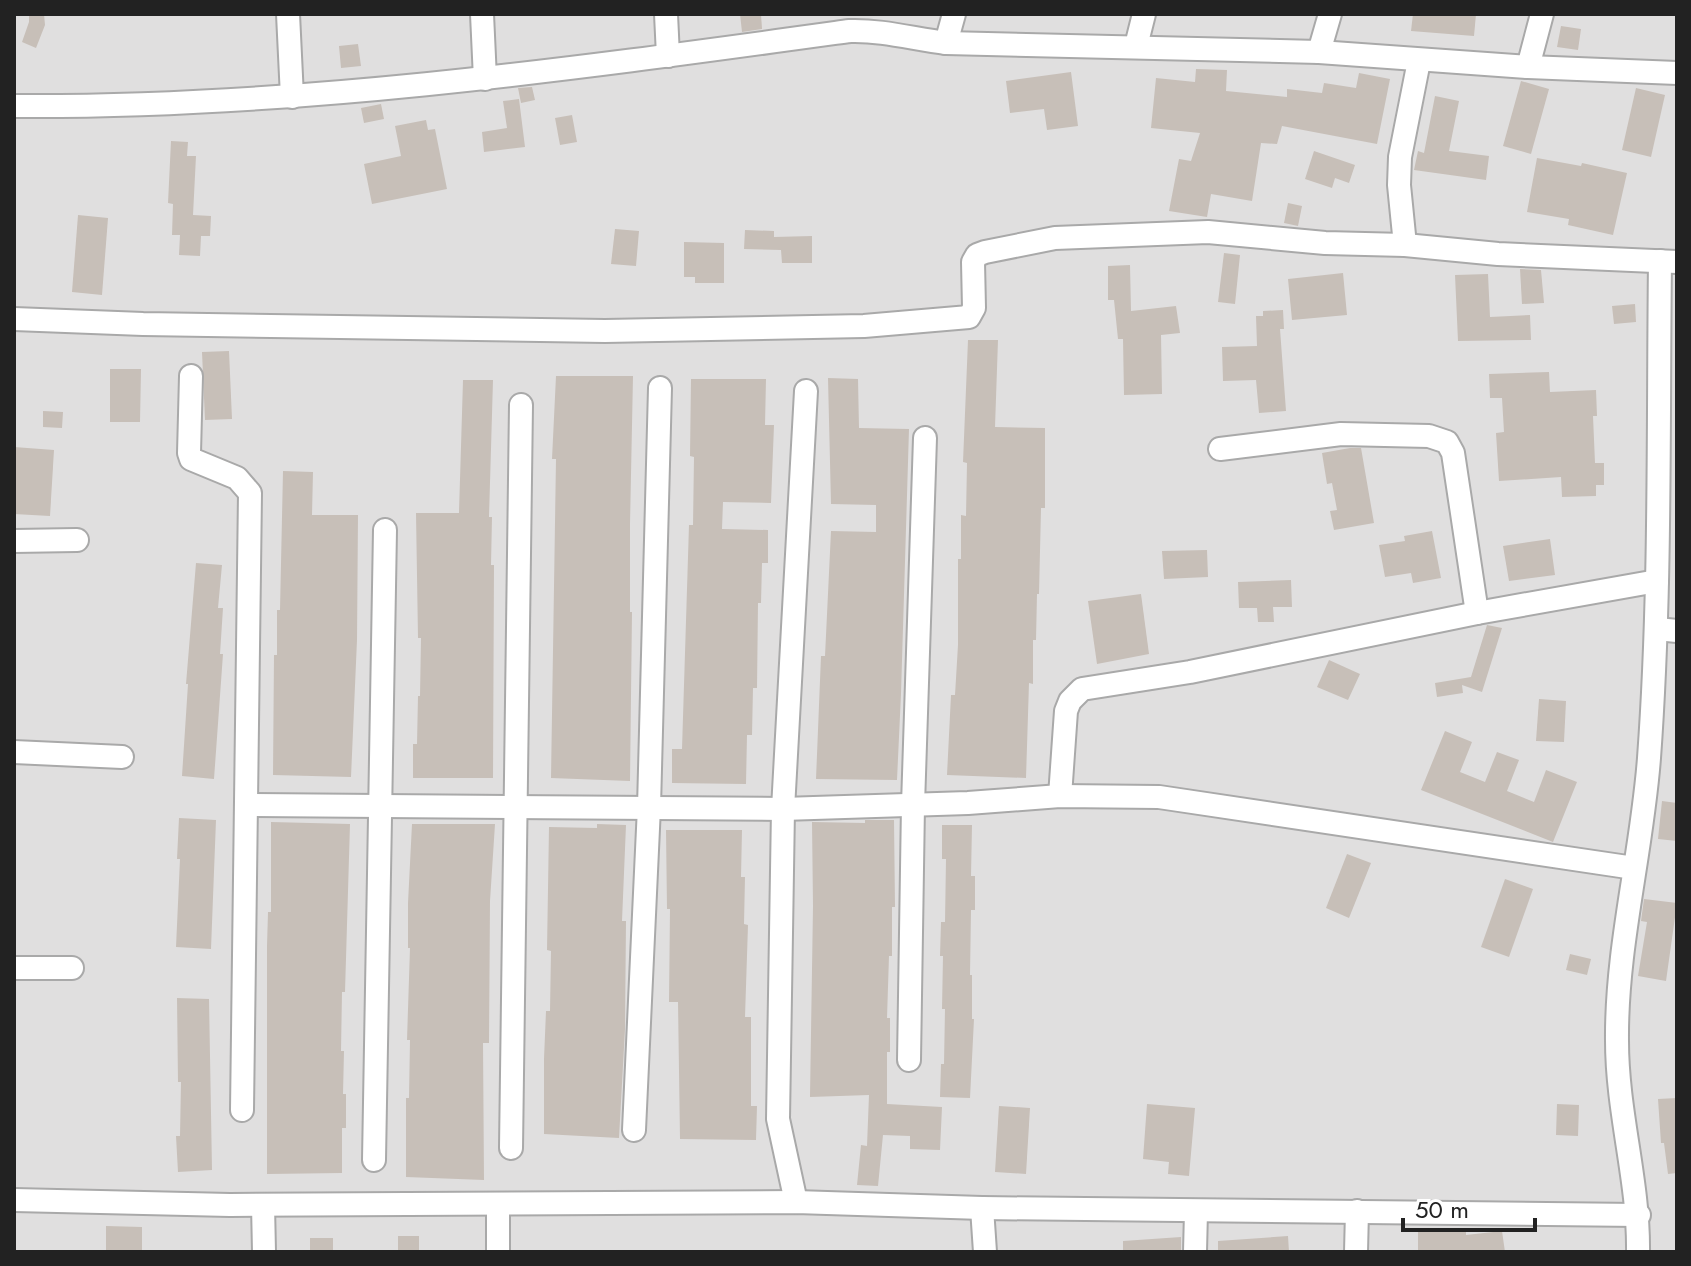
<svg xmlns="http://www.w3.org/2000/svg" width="1691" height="1266" viewBox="0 0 1691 1266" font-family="Jost,sans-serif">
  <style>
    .residential { fill: #e0dfdf }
    .building { fill: #c7bfb8 }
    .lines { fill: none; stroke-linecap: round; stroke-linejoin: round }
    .minor-casing { stroke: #a9a9a9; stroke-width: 26 }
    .minor { stroke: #fff; stroke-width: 22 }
  </style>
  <rect width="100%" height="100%" fill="#f2efe9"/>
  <rect class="residential" x="14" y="14" width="1663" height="1238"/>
  <g class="building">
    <polygon points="29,14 44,14 45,25 36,48 22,42 29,22"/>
    <polygon points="740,14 761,14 762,29 742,32"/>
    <polygon points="1413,14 1476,14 1474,36 1411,31"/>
    <polygon points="1561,26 1581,29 1578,50 1557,47"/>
    <polygon points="358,44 361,66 341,68 339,46"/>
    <polygon points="1196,69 1227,70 1226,91 1287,97 1287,89 1322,93 1324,83 1356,88 1359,73 1390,79 1377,144 1282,126 1277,144 1261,143 1252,201 1211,194 1207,217 1169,211 1179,159 1191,161 1200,133 1151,128 1156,78 1195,82"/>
    <polygon points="1071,72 1078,126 1047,130 1044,109 1010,113 1006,81"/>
    <polygon points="1521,81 1549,89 1531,154 1503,146"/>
    <polygon points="532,87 535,100 521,103 518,88"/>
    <polygon points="1636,88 1665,95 1651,157 1622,150"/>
    <polygon points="1435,96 1459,101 1449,151 1489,156 1486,180 1414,170 1418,151 1424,153"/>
    <polygon points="519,99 525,147 484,152 482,132 507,128 503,101"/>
    <polygon points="381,104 384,119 364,123 361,108"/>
    <polygon points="572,115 577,142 560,145 555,118"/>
    <polygon points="426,120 428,130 435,129 447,189 372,204 364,164 401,156 395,126"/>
    <polygon points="171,141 188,142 187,156 196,156 193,215 211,216 210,236 201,236 200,256 179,255 180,235 172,235 173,204 168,203"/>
    <polygon points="1314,151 1355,165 1349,183 1335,178 1332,188 1305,179"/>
    <polygon points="1537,158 1581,166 1582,163 1627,173 1613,235 1568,225 1569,219 1527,212"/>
    <polygon points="1288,203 1302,206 1298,226 1284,223"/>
    <polygon points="78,215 108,218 102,295 72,292"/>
    <polygon points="615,229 639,231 636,266 611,264"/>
    <polygon points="745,230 774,231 774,237 812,236 812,263 782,263 781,250 744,249"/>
    <polygon points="684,242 724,243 724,283 695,283 695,277 684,277"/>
    <polygon points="1224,253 1240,255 1235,304 1218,302"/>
    <polygon points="1130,265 1131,311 1176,306 1180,333 1161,335 1162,394 1124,395 1123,339 1118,339 1114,300 1108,300 1108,266"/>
    <polygon points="1520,269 1541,270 1544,303 1522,304"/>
    <polygon points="1343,273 1347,315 1292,320 1288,279"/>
    <polygon points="1488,274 1490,317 1530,315 1531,340 1458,341 1455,275"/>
    <polygon points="1635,304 1636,322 1614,324 1612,306"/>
    <polygon points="1283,310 1284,329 1280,329 1286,411 1259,413 1256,380 1223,381 1222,347 1257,346 1256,316 1263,316 1263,311"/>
    <polygon points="968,340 998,340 995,427 1045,428 1045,508 1041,508 1039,594 1037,594 1036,640 1033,640 1033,684 1029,683 1026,778 947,775 951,695 955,695 958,645 958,559 961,559 961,515 966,516 967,463 963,462"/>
    <polygon points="229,351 232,419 205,420 202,352"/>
    <polygon points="110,369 141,369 140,422 110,422"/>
    <polygon points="1549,372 1550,392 1596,390 1597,416 1593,416 1595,463 1604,463 1604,485 1596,485 1596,496 1562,497 1561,477 1499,481 1496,433 1504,432 1502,398 1490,398 1489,374"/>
    <polygon points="556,376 633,376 630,524 630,612 632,612 630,781 551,778 556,459 552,459"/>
    <polygon points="828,378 858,379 859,428 909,429 901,694 897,780 816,779 821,656 825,656 831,531 876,532 876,505 831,504"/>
    <polygon points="691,379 766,379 765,425 774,425 771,503 723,502 722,529 768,530 768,563 762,563 761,603 758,603 757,688 753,688 752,735 747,735 746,784 672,783 672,749 682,749 689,525 693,525 694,457 690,456"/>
    <polygon points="463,380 493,380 489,517 492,517 491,565 494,565 493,778 413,778 413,744 417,744 418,696 420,696 421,638 418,638 416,513 459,513"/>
    <polygon points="43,411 63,412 62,428 43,427"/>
    <polygon points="14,447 54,450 50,516 14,514"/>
    <polygon points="1350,448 1361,448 1374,523 1334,530 1330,511 1337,510 1332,483 1327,484 1322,453"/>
    <polygon points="283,471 313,472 312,515 358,515 357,640 351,777 273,775 274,655 277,655 277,610 280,610"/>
    <polygon points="1432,531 1441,578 1413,583 1411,573 1385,577 1379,545 1405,541 1404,536"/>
    <polygon points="1550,539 1555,575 1509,581 1503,546"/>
    <polygon points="1207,550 1208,577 1164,579 1162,551"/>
    <polygon points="196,563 222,565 218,608 223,608 220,654 223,654 214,779 182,776 188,684 186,684"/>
    <polygon points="1291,580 1292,607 1273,607 1274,622 1258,622 1257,608 1239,608 1238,582"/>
    <polygon points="1141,594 1149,654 1097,664 1088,601"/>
    <polygon points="1487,625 1502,628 1482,692 1462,685 1463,693 1437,697 1435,683 1471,677"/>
    <polygon points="1329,660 1360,674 1348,700 1317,687"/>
    <polygon points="1539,699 1566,701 1564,742 1536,741"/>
    <polygon points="1445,731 1472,742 1460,772 1485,782 1497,752 1519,760 1507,791 1534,802 1546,770 1577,782 1553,842 1421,790"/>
    <polygon points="1662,801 1677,803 1677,841 1658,839"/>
    <polygon points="179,818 216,820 211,949 176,947 180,859 177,859"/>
    <polygon points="865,820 894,820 895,907 892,907 892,956 889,956 887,1018 890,1018 890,1052 887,1052 887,1104 942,1107 940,1150 910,1149 910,1136 883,1135 878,1186 857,1185 861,1145 867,1146 869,1095 810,1097 813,906 812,822 865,823"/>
    <polygon points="271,822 350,824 345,992 342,992 341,1051 344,1051 343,1094 346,1094 346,1128 342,1128 342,1173 267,1174 267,946 268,912 271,912"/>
    <polygon points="412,824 495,824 490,901 489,1043 483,1043 484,1180 406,1177 406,1098 409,1098 410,1040 407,1040 410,948 408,948 408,903"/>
    <polygon points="597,824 626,825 622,921 626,921 625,1029 619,1138 544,1134 544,1059 546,1011 550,1011 551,951 547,950 549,827 597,828"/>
    <polygon points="942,825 972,825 971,876 975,876 975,910 971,910 970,975 972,975 972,1019 974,1019 970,1098 940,1097 941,1064 944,1064 945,1009 942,1009 943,956 940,956 941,922 945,922 946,859 942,859"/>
    <polygon points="666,830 742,830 741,877 745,877 744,924 748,925 745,1017 751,1017 751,1106 757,1106 756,1140 680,1139 678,1002 669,1002 670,909 667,909"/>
    <polygon points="1347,854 1371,863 1349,918 1326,908"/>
    <polygon points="1505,879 1533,889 1509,957 1481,947"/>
    <polygon points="1644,899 1677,903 1666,981 1638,976 1647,922 1641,921"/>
    <polygon points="1570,954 1591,959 1587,975 1566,970"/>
    <polygon points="177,998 209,999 212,1170 178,1172 176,1136 180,1136 181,1082 178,1082"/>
    <polygon points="1677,1098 1677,1173 1668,1174 1664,1143 1661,1143 1658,1099"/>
    <polygon points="1147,1104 1195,1108 1189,1176 1168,1174 1169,1162 1143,1159"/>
    <polygon points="1557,1104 1579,1105 1578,1136 1556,1135"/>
    <polygon points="999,1106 1030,1108 1026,1174 995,1172"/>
    <polygon points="106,1226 142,1227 142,1252 106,1252"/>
    <polygon points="1466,1230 1466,1235 1502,1231 1505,1252 1418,1252 1418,1232"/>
    <rect x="398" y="1236" width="21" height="16"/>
    <polygon points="1288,1236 1289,1252 1218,1252 1218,1241"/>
    <polygon points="1181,1237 1181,1252 1123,1252 1123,1241"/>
    <rect x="310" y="1238" width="23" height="14"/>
  </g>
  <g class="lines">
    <defs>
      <g id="minor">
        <polyline points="288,14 292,97"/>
        <polyline points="482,14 485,79"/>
        <polyline points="666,14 668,56"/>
        <polyline points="946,43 954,14"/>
        <polyline points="1136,46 1144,14"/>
        <polyline points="1319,52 1330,14"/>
        <polyline points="1528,67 1542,14"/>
        <path d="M14,106C294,108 573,69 850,31C882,30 914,39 946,43L1319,52L1528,67L1677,73"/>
        <polyline points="1405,245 1399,185 1400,157 1419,61"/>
        <polyline points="14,319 143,324 605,331 864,326 969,317 974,308 973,262 977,255 985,252 1055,238 1208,232 1325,243 1405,245 1498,254 1677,262"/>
        <polyline points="191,376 189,453 191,459 237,478 250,493 242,1110"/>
        <polyline points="1220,449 1341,434 1429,436 1447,442 1453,453 1477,613"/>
        <polyline points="14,541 77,540"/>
        <polyline points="1657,629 1677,631"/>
        <polyline points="14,752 122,757"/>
        <polyline points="1060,796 1066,711 1070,701 1082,689 1190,672 1477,613 1657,581"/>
        <polyline points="246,805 783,809 968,803 1060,796 1159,797 1634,868"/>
        <polyline points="14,968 72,968"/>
        <polyline points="909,1060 913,805 925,438"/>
        <polyline points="634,1130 649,807 660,388"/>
        <polyline points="511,1148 521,405"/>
        <polyline points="374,1160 385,530"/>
        <polyline points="14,1200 230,1205 796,1202 982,1208 1639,1215"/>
        <polyline points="796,1202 778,1119 783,809 806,391"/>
        <polyline points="263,1205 264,1252"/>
        <polyline points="982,1208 985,1252"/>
        <polyline points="498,1252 498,1205"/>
        <polyline points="1195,1252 1196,1211"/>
        <polyline points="1356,1252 1357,1211"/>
        <path d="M1638,1252C1639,1181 1617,1113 1617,1041C1616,946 1642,853 1649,758C1661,593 1658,427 1660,261"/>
      </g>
    </defs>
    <use href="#minor" class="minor-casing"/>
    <use href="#minor" class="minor"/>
  </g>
  <rect width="1691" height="1266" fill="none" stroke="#222222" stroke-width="32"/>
  <path d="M1403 1218v12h132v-12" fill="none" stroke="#222222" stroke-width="4"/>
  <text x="1415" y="1218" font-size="24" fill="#222222" stroke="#ffffff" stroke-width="6" paint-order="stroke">50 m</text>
</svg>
